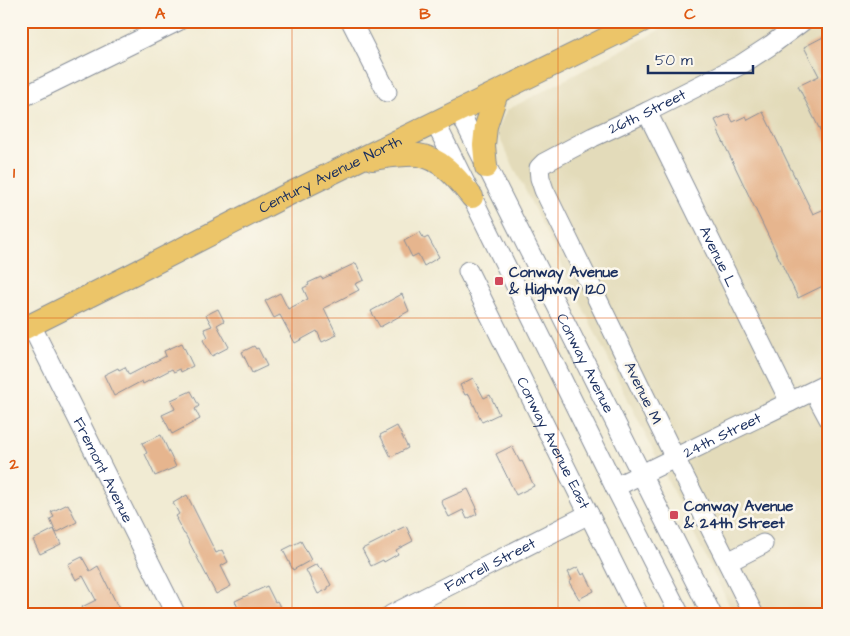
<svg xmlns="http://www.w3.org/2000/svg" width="850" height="636" viewBox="0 0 850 636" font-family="'Architects Daughter',sans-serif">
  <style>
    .built { fill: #e3dbba }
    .building { fill: #e6b58e }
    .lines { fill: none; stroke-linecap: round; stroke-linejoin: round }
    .minor-casing { stroke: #868d98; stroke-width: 21 }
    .major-casing { stroke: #868d98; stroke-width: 24 }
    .minor { stroke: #fff; stroke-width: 19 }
    .major { stroke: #ecc569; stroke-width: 22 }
    .grid { fill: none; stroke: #de5710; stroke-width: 1; stroke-opacity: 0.55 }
    .poi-dot { fill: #d1495b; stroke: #fbf7ec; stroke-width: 2 }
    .labels { text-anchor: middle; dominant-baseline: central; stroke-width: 5; stroke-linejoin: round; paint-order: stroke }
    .street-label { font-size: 15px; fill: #1b2f5e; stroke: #fbf7ec }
    .poi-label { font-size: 15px; font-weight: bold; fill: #1b2f5e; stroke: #fbf7ec; text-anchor: start }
    .neatline { fill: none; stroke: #de5710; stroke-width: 2 }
    .grid-label { font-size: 16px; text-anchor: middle; font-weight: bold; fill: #de5710 }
  </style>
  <rect width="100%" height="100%" fill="#fbf7ec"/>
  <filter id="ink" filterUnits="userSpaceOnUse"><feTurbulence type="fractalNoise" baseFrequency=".02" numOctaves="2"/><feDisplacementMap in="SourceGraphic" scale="10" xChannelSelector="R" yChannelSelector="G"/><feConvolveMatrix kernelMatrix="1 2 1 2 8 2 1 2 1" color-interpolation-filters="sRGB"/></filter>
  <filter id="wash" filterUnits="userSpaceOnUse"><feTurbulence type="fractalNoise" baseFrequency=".0096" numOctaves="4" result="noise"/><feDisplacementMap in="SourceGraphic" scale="20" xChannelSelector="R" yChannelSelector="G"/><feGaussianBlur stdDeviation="1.12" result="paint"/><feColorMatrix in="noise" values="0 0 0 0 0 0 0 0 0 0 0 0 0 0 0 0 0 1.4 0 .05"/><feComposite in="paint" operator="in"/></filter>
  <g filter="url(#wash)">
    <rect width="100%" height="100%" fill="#f1ebd3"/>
    <polygon class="built" points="677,21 829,21 829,615 734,615 496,131 507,110"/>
    <g id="blocks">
      <g class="building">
        <polygon points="829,34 829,148 798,86 819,76 804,47"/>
        <polygon points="763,112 813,214 829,207 829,283 798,298 717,129 719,128 715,120 729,114 733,122 746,116 748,120"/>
        <polygon points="420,232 424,239 428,237 439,257 424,266 418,254 412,257 404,241"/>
        <polygon points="356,263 364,280 355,284 359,290 324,308 337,335 322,342 317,331 295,343 280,315 274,318 265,301 280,293 288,309 308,299 303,288 309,285 308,283 321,277 322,279"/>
        <polygon points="402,294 409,311 380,327 371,311"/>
        <polygon points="218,309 224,321 217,325 229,347 212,356 203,340 208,337 204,329 212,326 206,315"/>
        <polygon points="182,343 193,366 181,372 180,369 174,372 172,369 143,384 142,381 114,396 104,375 118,368 119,370 125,367 129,375 166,356 164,351"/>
        <polygon points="254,346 256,349 258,348 267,366 252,373 242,352"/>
        <polygon points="473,378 484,398 490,395 499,414 482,422 469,394 465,395 460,385"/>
        <polygon points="191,391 199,406 195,409 200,419 172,434 162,415 175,409 171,400"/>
        <polygon points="397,426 408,448 391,457 380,435"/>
        <polygon points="161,435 176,467 155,476 145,454 147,453 142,443"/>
        <polygon points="512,446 520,462 522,461 534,486 516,495 496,454"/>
        <polygon points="468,489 477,508 475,509 477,514 467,519 463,510 449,517 441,501"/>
        <polygon points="187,495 216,553 222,550 228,562 221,566 231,586 216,594 185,534 184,534 176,519 178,519 176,516 179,514 173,503"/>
        <polygon points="68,504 77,522 56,533 50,519 54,517 51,512"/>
        <polygon points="406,526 413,541 396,550 398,554 384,562 383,560 371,566 362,549 392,534 391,533"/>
        <polygon points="54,529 61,544 40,554 33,540"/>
        <polygon points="301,541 311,560 293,570 283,550"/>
        <polygon points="82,557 90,571 98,566 122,615 86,615 82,607 96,600 83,576 76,580 68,564"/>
        <polygon points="317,564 320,569 322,568 331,585 328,587 328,589 318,594 306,570"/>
        <polygon points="578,567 582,575 585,573 594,591 579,599 569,582 572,580 568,572"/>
        <polygon points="267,586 275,602 277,601 284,615 241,615 235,601"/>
      </g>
    </g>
  </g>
  <g filter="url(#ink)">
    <use href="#blocks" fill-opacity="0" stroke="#868d98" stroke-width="1"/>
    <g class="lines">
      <defs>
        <g id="minor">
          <polyline points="351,21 387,92"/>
          <polyline points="21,98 178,21"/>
          <path id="s1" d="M459,111L712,615"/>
          <path id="s2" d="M647,112L790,402"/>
          <polyline points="435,122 615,487 680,615"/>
          <path id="s3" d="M468,271L639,615"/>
          <path id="s4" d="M31,325L176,615"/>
          <polyline points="814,391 829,419"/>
          <path id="s5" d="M615,487L829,383"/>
          <polyline points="728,562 763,544"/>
          <path id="s6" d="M391,615L589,514"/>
          <path id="s7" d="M754,615L675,458L544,190L540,178L539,168L544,163L593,137L647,112L742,64L771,45L803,21"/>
        </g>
        <g id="major">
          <path d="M372,159C387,157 403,154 418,155C442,158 458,180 472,197"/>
          <polyline points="486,167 484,145 486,126 497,93"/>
          <path id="s8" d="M21,330L135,273L285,196L642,21"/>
        </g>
      </defs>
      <use href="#minor" class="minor-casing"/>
      <use href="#major" class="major-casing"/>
      <use href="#minor" class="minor"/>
      <use href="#major" class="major"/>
    </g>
  </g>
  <path class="grid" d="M292,21V615M558,21V615M21,318H829"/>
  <g class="poi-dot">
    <rect x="494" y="276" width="10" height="10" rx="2.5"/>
    <rect x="669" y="510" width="10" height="10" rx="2.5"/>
  </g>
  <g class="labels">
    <g class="street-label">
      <text stroke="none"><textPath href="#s7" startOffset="619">26th Street</textPath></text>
      <text stroke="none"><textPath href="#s8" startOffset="346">Century Avenue North</textPath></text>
      <text stroke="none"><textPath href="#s2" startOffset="161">Avenue L</textPath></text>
      <text stroke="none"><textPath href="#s1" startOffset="282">Conway Avenue</textPath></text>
      <text transform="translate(643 393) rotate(64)">Avenue M</text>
      <text stroke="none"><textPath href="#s5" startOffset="119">24th Street</textPath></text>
      <text stroke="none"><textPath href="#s3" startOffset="192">Conway Avenue East</textPath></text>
      <text stroke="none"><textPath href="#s4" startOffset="162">Fremont Avenue</textPath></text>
      <text stroke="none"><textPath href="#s6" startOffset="111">Farrell Street</textPath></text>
    </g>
    <g class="poi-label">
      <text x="509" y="272">Conway Avenue<tspan x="509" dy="17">&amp; Highway 120</tspan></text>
      <text x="684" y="506">Conway Avenue<tspan x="684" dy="17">&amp; 24th Street</tspan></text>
    </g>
  </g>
  <rect width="850" height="636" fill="none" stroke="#fbf7ec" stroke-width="55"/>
  <path d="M648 65v8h105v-8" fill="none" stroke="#1b2f5e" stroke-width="2.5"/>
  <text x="655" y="65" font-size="15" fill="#1b2f5e" stroke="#fbf7ec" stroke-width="4" paint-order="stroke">50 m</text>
  <rect x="28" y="28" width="794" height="580" class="neatline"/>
  <g class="grid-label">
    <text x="160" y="19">A</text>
    <text x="425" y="19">B</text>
    <text x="690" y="19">C</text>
    <text x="14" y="178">1</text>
    <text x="14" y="469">2</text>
  </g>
</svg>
